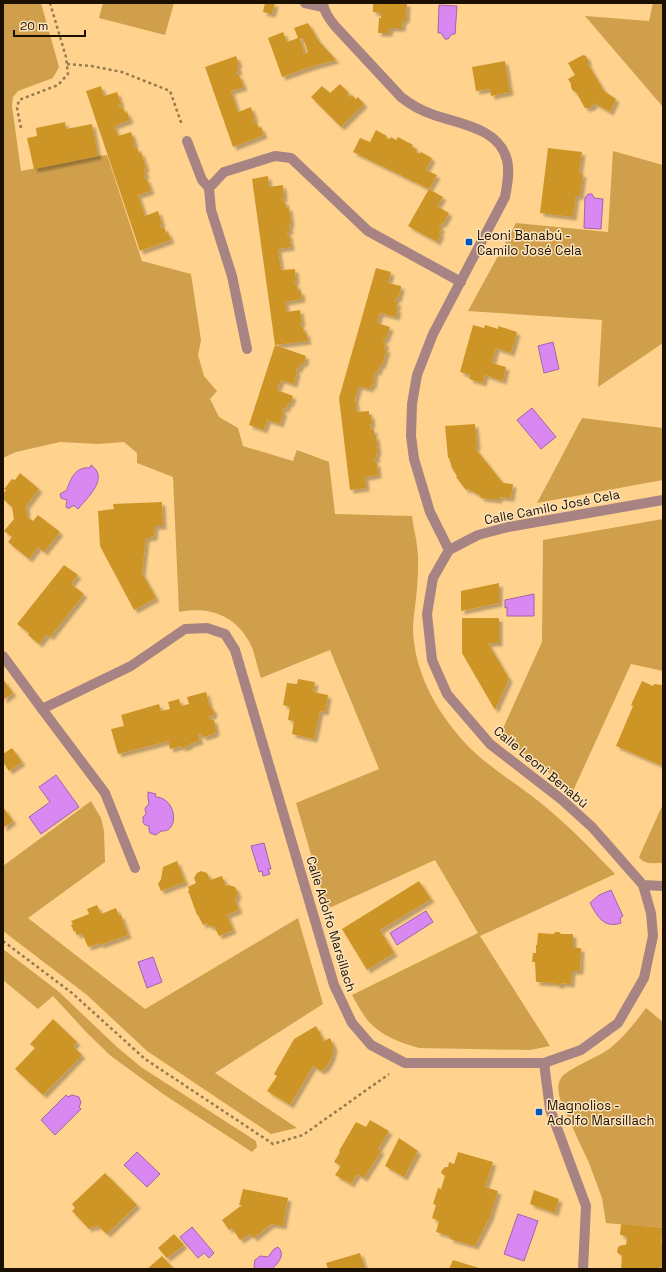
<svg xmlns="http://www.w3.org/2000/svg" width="666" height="1272" viewBox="0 0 666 1272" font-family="'Space Grotesk',sans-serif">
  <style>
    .green { fill: #cf9f4c }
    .water { fill: #da88f1; stroke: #a164a9 }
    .building { fill: #cd9428; fill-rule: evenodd; filter: url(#shadow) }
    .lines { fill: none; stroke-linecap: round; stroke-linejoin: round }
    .path { stroke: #977a4d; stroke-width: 2.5; stroke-dasharray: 3 3; stroke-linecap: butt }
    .service { stroke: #a78383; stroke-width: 10 }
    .minor { stroke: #a78383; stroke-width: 10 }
    .poi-dot { fill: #0055be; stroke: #fee4bb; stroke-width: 1.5 }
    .labels { text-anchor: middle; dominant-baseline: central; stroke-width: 3; stroke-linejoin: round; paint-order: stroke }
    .poi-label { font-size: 13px; fill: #1b0f00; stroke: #fee4bb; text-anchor: start }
    .street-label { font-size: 13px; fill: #1b0f00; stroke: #fee4bb }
  </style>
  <defs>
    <filter id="shadow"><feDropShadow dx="3.5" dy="3.5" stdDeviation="1" flood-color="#0004"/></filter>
  </defs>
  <rect width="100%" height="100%" fill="#ffd38e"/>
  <g class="green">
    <path d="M3,3H41L59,67L53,78L18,91L13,97L12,106L21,171L98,156L107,155L142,261L191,274L201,340L198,355L204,376L217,391L210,399L219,417L238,428L243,446L293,461L297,450L329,462L335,514L412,516C413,526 416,536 417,546C419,559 418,575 417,588C416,606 411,625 414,642C419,683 443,721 472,750C495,772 524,788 548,809C572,829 594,852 615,874L480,936L550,1046L530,1050L419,1048C402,1043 384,1037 371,1024C363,1016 357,1004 352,995L478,933L435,860L327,909L296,803L379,769L330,650L261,678C257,667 255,653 250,643C235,615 209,606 179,612L173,477L137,463V453L124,442L98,444L60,442L16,452L3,458Z"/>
    <polygon points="103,3 174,3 165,35 99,18"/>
    <polygon points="653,3 663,3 663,107 585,16 649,21"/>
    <polygon points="613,151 663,165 663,343 598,387 602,320 468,311 516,223 608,232"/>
    <polygon points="582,418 663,428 663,480 537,503"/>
    <polygon points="663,519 663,671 631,664 573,791 500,735 542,642 543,540"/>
    <polygon points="91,801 101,818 104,831 105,862 28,918 145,1009 298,918 323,1004 215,1073 297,1128 271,1134 147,1051 87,995 3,931 3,866"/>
    <path d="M663,804V863C654,863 644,865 639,857Z"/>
    <polygon points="3,949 58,991 117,1047 141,1067 256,1141 257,1147 252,1152 163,1094 111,1056 88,1034 53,996 38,1009 3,980"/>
    <path d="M646,1008L663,1022V1228L606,1223L602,1198L589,1163L562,1105C559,1096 556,1086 561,1078C567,1069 598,1057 609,1049C624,1037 635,1023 646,1008Z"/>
  </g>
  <g class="water">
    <polygon points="439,5 457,6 455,34 452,34 448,39 445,39 441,33 438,33"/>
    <polygon points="588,194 592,194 594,198 603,199 601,229 584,228 585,198"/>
    <polygon points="553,342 559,369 544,373 538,346"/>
    <polygon points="532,408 556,437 541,449 517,420"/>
    <path d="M91,465C110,478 87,498 78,509L75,506H72L70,508H67L66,506L67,500L61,498L60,494L67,490C70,479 76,466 90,468Z"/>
    <polygon points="534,594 534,616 507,616 507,607 505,608 505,600"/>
    <polygon points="56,775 79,807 41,834 29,817 50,802 39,787"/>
    <path d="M148,792L156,794L155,796L156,797C177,798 180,833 161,831L156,835L150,833L149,830V826L145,825L143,822V817L146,814L145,808L149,804L148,797Z"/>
    <polygon points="264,843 271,869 268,869 270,874 263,876 262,871 259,872 251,846"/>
    <path d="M611,890L623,916L620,918L621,923C604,929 597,916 590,903L599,895Z"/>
    <polygon points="426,911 433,922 397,945 390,933"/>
    <polygon points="153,957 162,982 147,988 138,962"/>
    <polygon points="66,1095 68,1097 72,1095 79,1097 81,1103 79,1107 81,1109 55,1135 41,1120"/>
    <polygon points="137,1152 160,1174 147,1187 124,1165"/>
    <polygon points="518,1214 538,1221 524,1261 504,1254"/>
    <polygon points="192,1227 214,1253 209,1258 204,1253 198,1258 180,1237"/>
    <path d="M278,1247C286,1255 278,1263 272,1269H255L254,1266L255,1260L260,1256L268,1257L274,1249Z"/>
  </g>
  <g class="building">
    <polygon points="265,3 275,3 272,14 263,12"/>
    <polygon points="373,3 407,3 406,20 403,20 402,28 390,28 389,33 378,33 379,18 381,18 381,13 373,12"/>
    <path d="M308,23L318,40L336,60L313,66L282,77L268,38L283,32L287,42L298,38L294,28ZM303,38L308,52L304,54L302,50H304L300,39Z"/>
    <polygon points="583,55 586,56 588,60 588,64 604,91 616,99 610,112 594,103 593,106 589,108 585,108 576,92 573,91 571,87 571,84 568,79 575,75 568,63"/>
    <polygon points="236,56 239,64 237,65 239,71 236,72 237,75 239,75 244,87 231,91 238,112 251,107 255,119 253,120 254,123 257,123 259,128 261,127 264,135 233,147 205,67"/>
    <polygon points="505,61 510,92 491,96 490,89 476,91 472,67"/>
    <polygon points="340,84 349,93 347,94 350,97 352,95 356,99 358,97 364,104 341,127 311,97 322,86 330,93"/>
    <polygon points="101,86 104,96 117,92 121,104 119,105 120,108 123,107 125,113 127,112 130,120 114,126 118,136 131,132 135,144 133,145 134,148 137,147 139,153 141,152 146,168 144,169 146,175 144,176 145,179 147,179 151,191 138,195 145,216 158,211 162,224 160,224 161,228 164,227 166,233 168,232 171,240 140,251 86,91"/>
    <polygon points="65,122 66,129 92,124 98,156 34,169 27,138 37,136 36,128"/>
    <polygon points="376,130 387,136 386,138 390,139 391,137 396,140 398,137 413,145 412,147 418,150 416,152 420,154 421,152 432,158 426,170 437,175 429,189 443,197 437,206 449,213 443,224 441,223 439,227 442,228 439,233 441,234 437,242 408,226 429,189 353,152 360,138 370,142"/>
    <polygon points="548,148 582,152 579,173 583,174 580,196 576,196 573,217 540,213"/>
    <polygon points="268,176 269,187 283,185 284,198 282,198 283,202 285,201 286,208 289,207 290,216 291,224 289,225 290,231 287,231 288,235 289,234 291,247 278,249 281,270 295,269 296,281 294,282 295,285 297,285 298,291 301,291 302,299 285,302 287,312 300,310 302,323 300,323 301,327 303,327 304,333 306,332 308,341 275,345 306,356 304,364 301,363 299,369 297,368 296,372 297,372 294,384 281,380 277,390 293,396 290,404 288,403 286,409 283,408 282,412 284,412 280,424 267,420 264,430 249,425 275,345 252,179"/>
    <polygon points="376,268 391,272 388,283 401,286 401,288 398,299 396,298 395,302 398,302 396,309 398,309 396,317 380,313 377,323 390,327 386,339 384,339 383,342 386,343 384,349 387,349 382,366 380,365 378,372 375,371 373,386 371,385 370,389 359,386 355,399 357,412 369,411 369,415 371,415 372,424 370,424 371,430 374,429 374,436 376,436 378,453 376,453 377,459 374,459 375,463 377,463 378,475 365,477 366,488 350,490 339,398"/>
    <polygon points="473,325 484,328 485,325 498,329 498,326 517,332 511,353 496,348 492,363 506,367 503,381 485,375 483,383 469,379 470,375 460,372"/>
    <polygon points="475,424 477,446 475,448 503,483 513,484 511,498 499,497 499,500 480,498 481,496 468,489 466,490 456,477 457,476 452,468 449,458 448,458 445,426"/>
    <polygon points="20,473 39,489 26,506 27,517 33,521 38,515 60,532 44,552 38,547 29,559 8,542 12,537 4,531 14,519 12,507 3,499 3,494 6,490 4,489 12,479 15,480"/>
    <polygon points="162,502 163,526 155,526 154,537 146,538 142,573 156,598 134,610 100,546 98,511 114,509 113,504"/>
    <polygon points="64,565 78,575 71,584 84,594 50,637 47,634 39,644 28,635 29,633 17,624"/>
    <polygon points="499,583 499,603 461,611 461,591"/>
    <polygon points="462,618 499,618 499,643 488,643 509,679 495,710 462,653"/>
    <polygon points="3,679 13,693 3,700"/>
    <polygon points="298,679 315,682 313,692 328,695 325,712 320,711 314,739 292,734 294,721 288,720 290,707 283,705 287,683 297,684"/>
    <polygon points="642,681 653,686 654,684 663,685 663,766 616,746 633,706 631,705"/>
    <polygon points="206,692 210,707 213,709 214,713 212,716 208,717 209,719 214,720 216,731 214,734 204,737 200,734 198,735 200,741 189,744 189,746 182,748 181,746 170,749 168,741 118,754 111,729 124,726 121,715 159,704 161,711 170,709 168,702 179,699 181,706 189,704 187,697"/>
    <polygon points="12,748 22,762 9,771 3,762 3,754"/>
    <polygon points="3,807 13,821 3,828"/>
    <polygon points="177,861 185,882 161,891 158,884 161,879 163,867"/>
    <polygon points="201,871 207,873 210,880 222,876 226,886 229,885 235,887 238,894 235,900 239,910 227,915 233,930 219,936 214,926 212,927 208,925 207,923 203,925 198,915 197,915 189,893 188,893 189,889 188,887 196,883 194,878 197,873"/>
    <polygon points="419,881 431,899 380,930 394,953 367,970 342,929"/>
    <polygon points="97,905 101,914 116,908 119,916 121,915 128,935 100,945 100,943 88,947 82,933 77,935 75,931 74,932 71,925 73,924 71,921 89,914 87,909"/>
    <polygon points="555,932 559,932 561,934 573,934 573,948 581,948 580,971 572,971 571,984 562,983 560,985 557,985 555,983 536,982 535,962 532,962 533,953 536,953 536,945 537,945 538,933 554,934"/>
    <polygon points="53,1019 77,1042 73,1046 82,1055 43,1095 15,1069 35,1048 30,1044"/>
    <polygon points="316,1026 324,1041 330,1038 334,1047 332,1057 326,1068 321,1071 313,1066 290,1105 267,1091 277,1076 274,1074 294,1039"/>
    <polygon points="370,1120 389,1131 378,1149 381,1151 364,1178 357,1174 351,1184 335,1175 341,1166 334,1162 340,1152 339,1151 356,1122 366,1127"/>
    <polygon points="399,1138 418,1151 404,1177 385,1166"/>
    <polygon points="458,1152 493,1162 485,1187 498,1191 490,1217 475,1246 450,1239 450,1236 436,1232 439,1221 432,1218 436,1205 433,1204 438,1188 441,1189 445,1176 441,1173 442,1170 445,1167 448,1167 449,1162 454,1164"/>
    <polygon points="105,1173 137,1205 107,1234 97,1225 95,1228 93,1226 89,1229 72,1211 75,1208 72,1204"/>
    <polygon points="243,1189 288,1198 283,1226 271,1224 254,1238 250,1234 240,1240 232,1228 229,1230 222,1220 242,1205 239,1205"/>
    <polygon points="534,1190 559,1199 555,1213 530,1204"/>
    <polygon points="621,1224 663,1228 661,1242 663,1245 663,1266 656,1269 621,1269 622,1255 620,1255 617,1252 618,1247 622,1245 626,1245 627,1236 620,1235"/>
    <polygon points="174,1234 184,1245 167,1258 158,1248"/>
    <polygon points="360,1253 365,1269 328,1269 326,1263"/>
    <polygon points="162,1256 174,1269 147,1269"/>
    <polygon points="453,1260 482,1269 449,1269"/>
  </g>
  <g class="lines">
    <g class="path">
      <polyline points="67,64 91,66 122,72 170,91 182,125"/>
      <polyline points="21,128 17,108 19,100 58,85 68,74 66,57 50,3"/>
      <polyline points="3,941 72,993 145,1059 273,1144 303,1135 389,1074"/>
    </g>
    <g class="service">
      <polyline points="305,3 323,7"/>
      <polyline points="187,141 202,180 209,188"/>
      <polyline points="247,349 232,276 211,210 209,188 224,172 275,156 291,158 368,231 461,282"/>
    </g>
    <g class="minor">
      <path d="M323,3C324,12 329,19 335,26L401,97C411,105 422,111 434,115C460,124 499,128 507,160C510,172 507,186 505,197L433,334L417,375L412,404L411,436L414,459L430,512L449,550L433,578L427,614L432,660L447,694L490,744L561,799L592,827L643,885L663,886"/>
      <polyline points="449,550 478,535 508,527 663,500"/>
      <polyline points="3,656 42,709 131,666 185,629 207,628 225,634 235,650 334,985 352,1023 371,1045 405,1063 544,1063 581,1050 618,1023 644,978 653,936 651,913 643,885"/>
      <polyline points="42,709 105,793 135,868"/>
      <polyline points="544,1063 550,1109 586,1206 583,1269"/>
    </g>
  </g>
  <g class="poi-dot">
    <rect x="465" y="238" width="8" height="8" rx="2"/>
    <rect x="535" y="1108" width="8" height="8" rx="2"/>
  </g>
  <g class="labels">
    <g class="poi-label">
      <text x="477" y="235">Leoni Banabú -<tspan x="477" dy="15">Camilo José Cela</tspan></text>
      <text x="547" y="1105">Magnolios -<tspan x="547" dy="15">Adolfo Marsillach</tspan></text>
    </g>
    <g class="street-label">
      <text transform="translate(552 507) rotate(-11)">Calle Camilo José Cela</text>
      <text transform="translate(541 767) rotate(40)">Calle Leoni Benabú</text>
      <text transform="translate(331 924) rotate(73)">Calle Adolfo Marsillach</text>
    </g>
  </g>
  <rect width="666" height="1272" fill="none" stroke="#1b0f00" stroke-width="8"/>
  <path d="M14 30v6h71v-6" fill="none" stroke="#1b0f00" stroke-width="2"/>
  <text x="20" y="30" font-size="12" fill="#1b0f00" stroke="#fee4bb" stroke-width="3" paint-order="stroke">20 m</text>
</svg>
